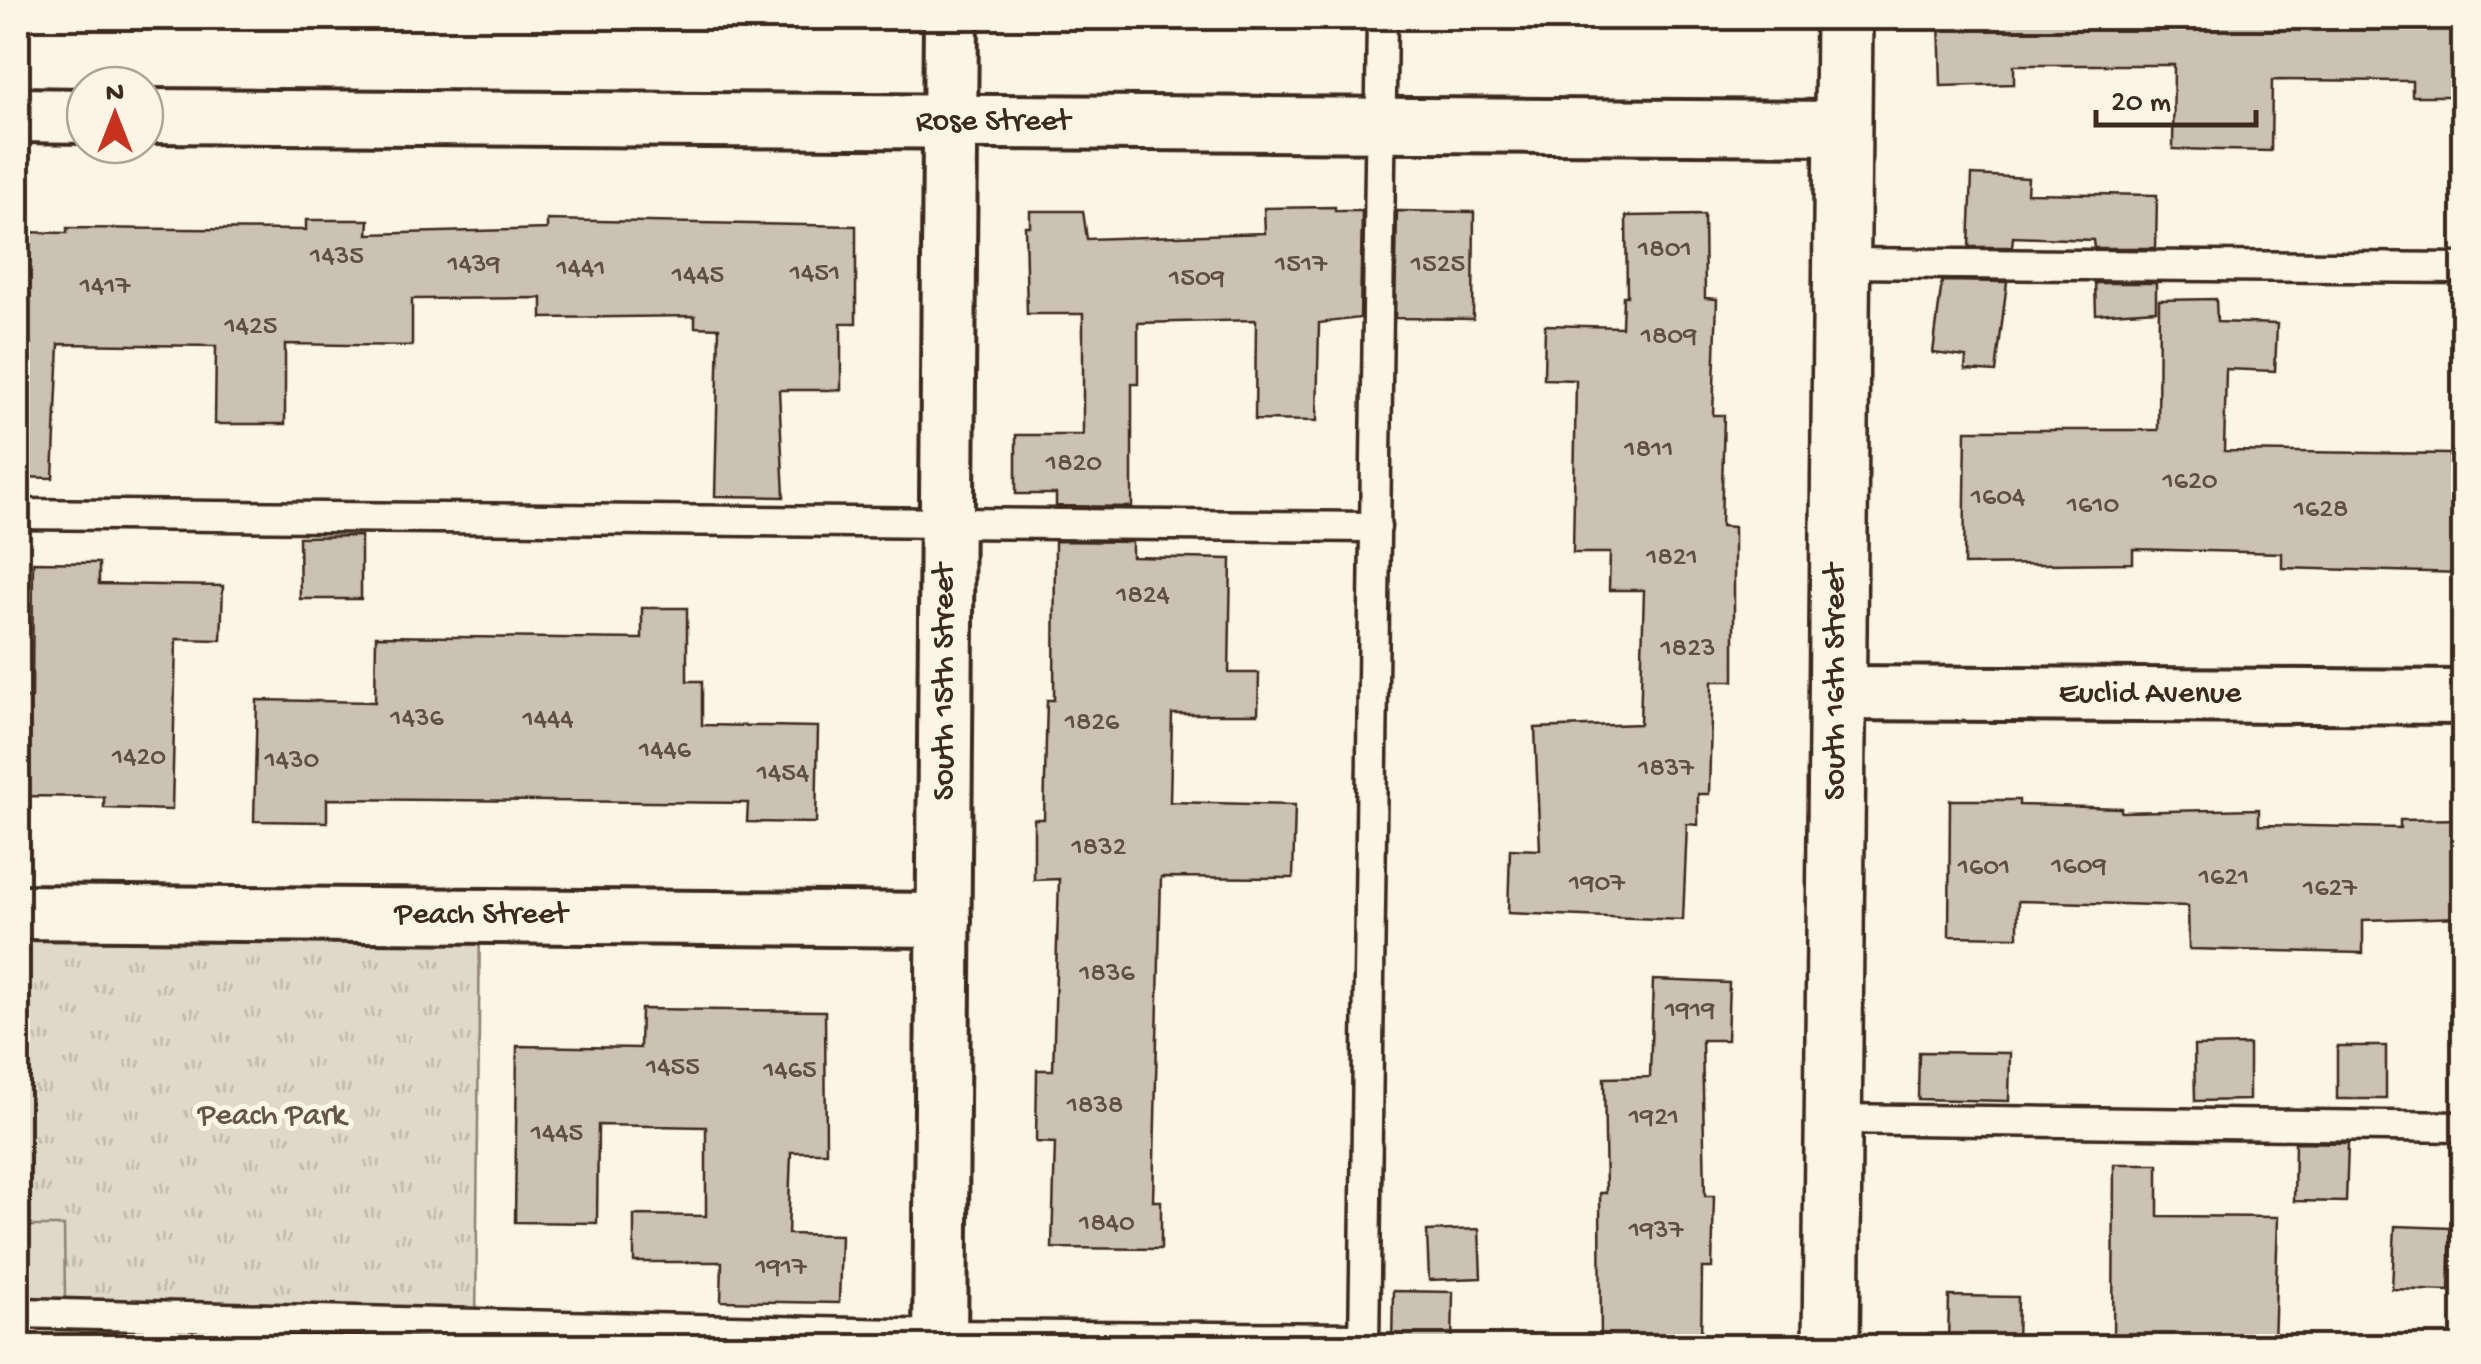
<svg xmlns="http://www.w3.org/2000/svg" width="2481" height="1364" viewBox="0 0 2481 1364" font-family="'Gochi Hand',sans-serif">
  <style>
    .grass { fill: url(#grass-tufts); stroke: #8e8173; stroke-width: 2.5 }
    .pitch { fill: #e0d8c8; stroke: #8e8173; stroke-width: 2.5 }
    .building { fill: #ccc2b3; stroke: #3b2a1e; stroke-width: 2.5 }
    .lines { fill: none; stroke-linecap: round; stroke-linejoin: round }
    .service-casing { stroke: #3b2a1e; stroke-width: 35 }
    .minor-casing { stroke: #3b2a1e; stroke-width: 60 }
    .secondary-casing { stroke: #3b2a1e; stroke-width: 62 }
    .service { stroke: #fcf5e5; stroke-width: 28 }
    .minor { stroke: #fcf5e5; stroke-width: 52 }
    .secondary { stroke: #fcf5e5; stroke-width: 55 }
    .labels { text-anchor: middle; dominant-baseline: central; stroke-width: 10; stroke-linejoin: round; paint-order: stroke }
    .number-label { font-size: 28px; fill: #5f5043 }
    .street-label { font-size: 32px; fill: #3b2a1e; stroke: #fcf5e5 }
    .park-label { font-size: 32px; fill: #645648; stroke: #fcf5e5 }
  </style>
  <defs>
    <pattern id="grass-tufts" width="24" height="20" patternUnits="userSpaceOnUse" patternTransform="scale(2.5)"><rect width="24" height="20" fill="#e0d8c8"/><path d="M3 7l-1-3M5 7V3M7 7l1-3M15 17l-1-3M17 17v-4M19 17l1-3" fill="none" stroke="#c1baab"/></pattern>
  </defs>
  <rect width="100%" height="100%" fill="#fcf5e5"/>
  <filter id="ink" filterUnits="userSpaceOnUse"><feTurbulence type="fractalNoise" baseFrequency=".01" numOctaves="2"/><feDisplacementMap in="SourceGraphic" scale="20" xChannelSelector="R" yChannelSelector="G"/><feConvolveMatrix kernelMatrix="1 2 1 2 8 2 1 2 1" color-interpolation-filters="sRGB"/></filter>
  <g filter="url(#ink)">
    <polygon class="grass" points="18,912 480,916 476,1326 18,1313"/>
    <polygon class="pitch" points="18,1226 64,1226 65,1298 18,1298"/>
    <g class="building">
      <polygon points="1939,18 2464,18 2464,96 2412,96 2412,81 2272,80 2271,151 2173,149 2174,65 2014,65 2014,84 1941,86"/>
      <polygon points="1972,175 2028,178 2027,193 2157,195 2156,248 2094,248 2093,240 2013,237 2012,247 1969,247"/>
      <polygon points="1335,207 1335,211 1362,211 1360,318 1319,323 1317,421 1255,420 1256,320 1138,323 1138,384 1132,384 1132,507 1056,506 1056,494 1016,494 1016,435 1083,435 1083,314 1027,314 1025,226 1030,226 1030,211 1083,211 1087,239 1265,233 1264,208"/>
      <polygon points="1397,211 1474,212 1473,319 1395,318"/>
      <polygon points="1704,215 1705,298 1717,299 1713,415 1724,415 1721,526 1734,527 1734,681 1712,681 1709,794 1698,794 1698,825 1687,824 1683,920 1508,913 1510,849 1540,850 1535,728 1640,724 1644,590 1609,590 1610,553 1573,553 1576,380 1544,379 1545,325 1622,327 1623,296 1627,296 1626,216"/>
      <polygon points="306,220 369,220 368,234 547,229 547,220 856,226 856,323 841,323 841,390 779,390 784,497 715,496 719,328 695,327 695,316 542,318 542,298 412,299 412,346 285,344 285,424 215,424 216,346 59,344 53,478 18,477 18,232 67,233 67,228 306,230"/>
      <polygon points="1942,281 2007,282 1996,372 1965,370 1966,357 1933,353"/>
      <polygon points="2095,283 2156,283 2156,310 2096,314"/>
      <polygon points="2216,299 2217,322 2277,324 2275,371 2226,369 2224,451 2450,454 2449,469 2464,469 2464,573 2282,568 2282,553 2133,549 2133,563 1964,565 1966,430 2158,430 2159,300"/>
      <polygon points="361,536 361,599 300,599 299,537"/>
      <polygon points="1055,541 1132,542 1132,557 1231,559 1229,673 1259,673 1258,714 1172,714 1170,802 1295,805 1293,878 1161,877 1153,1201 1161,1201 1161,1249 1052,1248 1055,1143 1036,1142 1037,1070 1053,1070 1059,879 1034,880 1034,819 1044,819 1047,700 1054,700"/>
      <polygon points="33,562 99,563 99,584 223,586 221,640 176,639 172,810 104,808 104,797 18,796 18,698 32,698"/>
      <polygon points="642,608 687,608 687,681 702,681 702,725 818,727 816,823 747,822 748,803 327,799 327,822 254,821 257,700 375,702 376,636 642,639"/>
      <polygon points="1950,800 2019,800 2019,805 2121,808 2121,812 2259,809 2259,825 2400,828 2400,820 2464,819 2464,917 2363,920 2363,953 2189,949 2188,906 2018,901 2018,937 1949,936"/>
      <polygon points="1653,980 1729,983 1727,1040 1702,1040 1705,1196 1714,1196 1712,1268 1702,1268 1701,1346 1601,1346 1600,1193 1606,1193 1604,1078 1650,1077"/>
      <polygon points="641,1009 825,1011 826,1152 791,1152 788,1234 841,1235 839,1303 721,1301 722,1262 634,1262 634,1215 706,1216 706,1127 598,1125 597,1223 515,1222 517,1046 640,1048"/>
      <polygon points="2249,1045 2249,1100 2195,1101 2194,1046"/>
      <rect x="2337" y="1046" width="49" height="53"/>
      <polygon points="1919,1052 2010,1053 2009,1101 1918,1099"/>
      <polygon points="2295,1142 2348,1143 2346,1202 2294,1201"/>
      <polygon points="2114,1164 2158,1164 2158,1216 2278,1217 2274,1346 2113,1346"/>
      <polygon points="2395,1226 2451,1228 2449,1291 2392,1289"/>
      <polygon points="1479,1229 1481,1278 1429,1280 1427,1231"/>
      <polygon points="1393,1291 1453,1292 1452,1346 1392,1346"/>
      <polygon points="1949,1296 2018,1297 2017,1346 1948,1346"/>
    </g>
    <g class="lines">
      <defs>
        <g id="service">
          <polyline points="1841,263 2464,268"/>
          <polyline points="18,514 1376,527"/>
          <polyline points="1833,1119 2464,1127"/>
          <polyline points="18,1313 940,1335 1364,1338"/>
          <polyline points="1364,1346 1382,18"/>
        </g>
        <g id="minor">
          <polyline points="18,115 85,116"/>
          <polyline points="145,116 1842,128"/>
          <polyline points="1837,693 2464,697"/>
          <polyline points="18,912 944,920"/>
          <polyline points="940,1346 951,18"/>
        </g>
        <polyline id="secondary" points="1831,1346 1844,18"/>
      </defs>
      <use href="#service" class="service-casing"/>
      <use href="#minor" class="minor-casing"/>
      <use href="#secondary" class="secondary-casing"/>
      <use href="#service" class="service"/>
      <use href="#minor" class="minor"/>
      <use href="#secondary" class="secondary"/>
    </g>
  </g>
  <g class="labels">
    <g class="number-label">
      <text x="1665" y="250">1801</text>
      <text x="337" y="257">1435</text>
      <text x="474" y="265">1439</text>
      <text x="1301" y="265">1517</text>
      <text x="1438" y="265">1525</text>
      <text x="581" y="269">1441</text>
      <text x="815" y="274">1451</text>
      <text x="698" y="276">1445</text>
      <text x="1197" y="279">1509</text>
      <text x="105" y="287">1417</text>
      <text x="251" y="327">1425</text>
      <text x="1669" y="337">1809</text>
      <text x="1649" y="450">1811</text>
      <text x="1074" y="464">1820</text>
      <text x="2190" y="482">1620</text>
      <text x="1998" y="498">1604</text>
      <text x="2093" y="506">1610</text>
      <text x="2321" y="510">1628</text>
      <text x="1672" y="558">1821</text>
      <text x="1143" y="596">1824</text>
      <text x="1688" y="649">1823</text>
      <text x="417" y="719">1436</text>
      <text x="548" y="720">1444</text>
      <text x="1092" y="723">1826</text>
      <text x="665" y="751">1446</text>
      <text x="139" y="758">1420</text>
      <text x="292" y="761">1430</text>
      <text x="1666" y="769">1837</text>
      <text x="783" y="774">1454</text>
      <text x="1099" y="848">1832</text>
      <text x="2079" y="867">1609</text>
      <text x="1984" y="868">1601</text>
      <text x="2224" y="878">1621</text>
      <text x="1597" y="884">1907</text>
      <text x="2330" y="889">1627</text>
      <text x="1107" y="974">1836</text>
      <text x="1690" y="1011">1919</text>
      <text x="673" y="1068">1455</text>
      <text x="790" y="1071">1465</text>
      <text x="1095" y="1106">1838</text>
      <text x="1654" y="1118">1921</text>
      <text x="557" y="1134">1445</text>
      <text x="1107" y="1224">1840</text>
      <text x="1656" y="1231">1937</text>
      <text x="781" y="1268">1917</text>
    </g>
    <g class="street-label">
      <text x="993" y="123">Rose Street</text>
      <text transform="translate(946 682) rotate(-90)">South 15th Street</text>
      <text transform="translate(1837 682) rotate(-90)">South 16th Street</text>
      <text x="2150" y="695">Euclid Avenue</text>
      <text x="481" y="916">Peach Street</text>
    </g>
    <g class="park-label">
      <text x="272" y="1117">Peach Park</text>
    </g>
  </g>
  <rect width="2481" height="1364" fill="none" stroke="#fcf5e5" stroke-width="60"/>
  <rect x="30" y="30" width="2421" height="1304" fill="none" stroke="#3b2a1e" stroke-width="4" filter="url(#ink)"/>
  <g transform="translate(115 115)"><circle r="48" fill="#fcf5e5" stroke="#afa495" stroke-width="2.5"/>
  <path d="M0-8L18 38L0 25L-18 38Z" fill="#c8321e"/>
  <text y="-15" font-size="28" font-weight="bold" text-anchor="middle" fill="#3b2a1e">N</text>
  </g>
  <path d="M2096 110v15h160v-15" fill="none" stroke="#3b2a1e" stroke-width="5"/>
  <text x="2111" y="110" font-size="30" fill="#3b2a1e" stroke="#fcf5e5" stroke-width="8" paint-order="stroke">20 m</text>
</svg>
